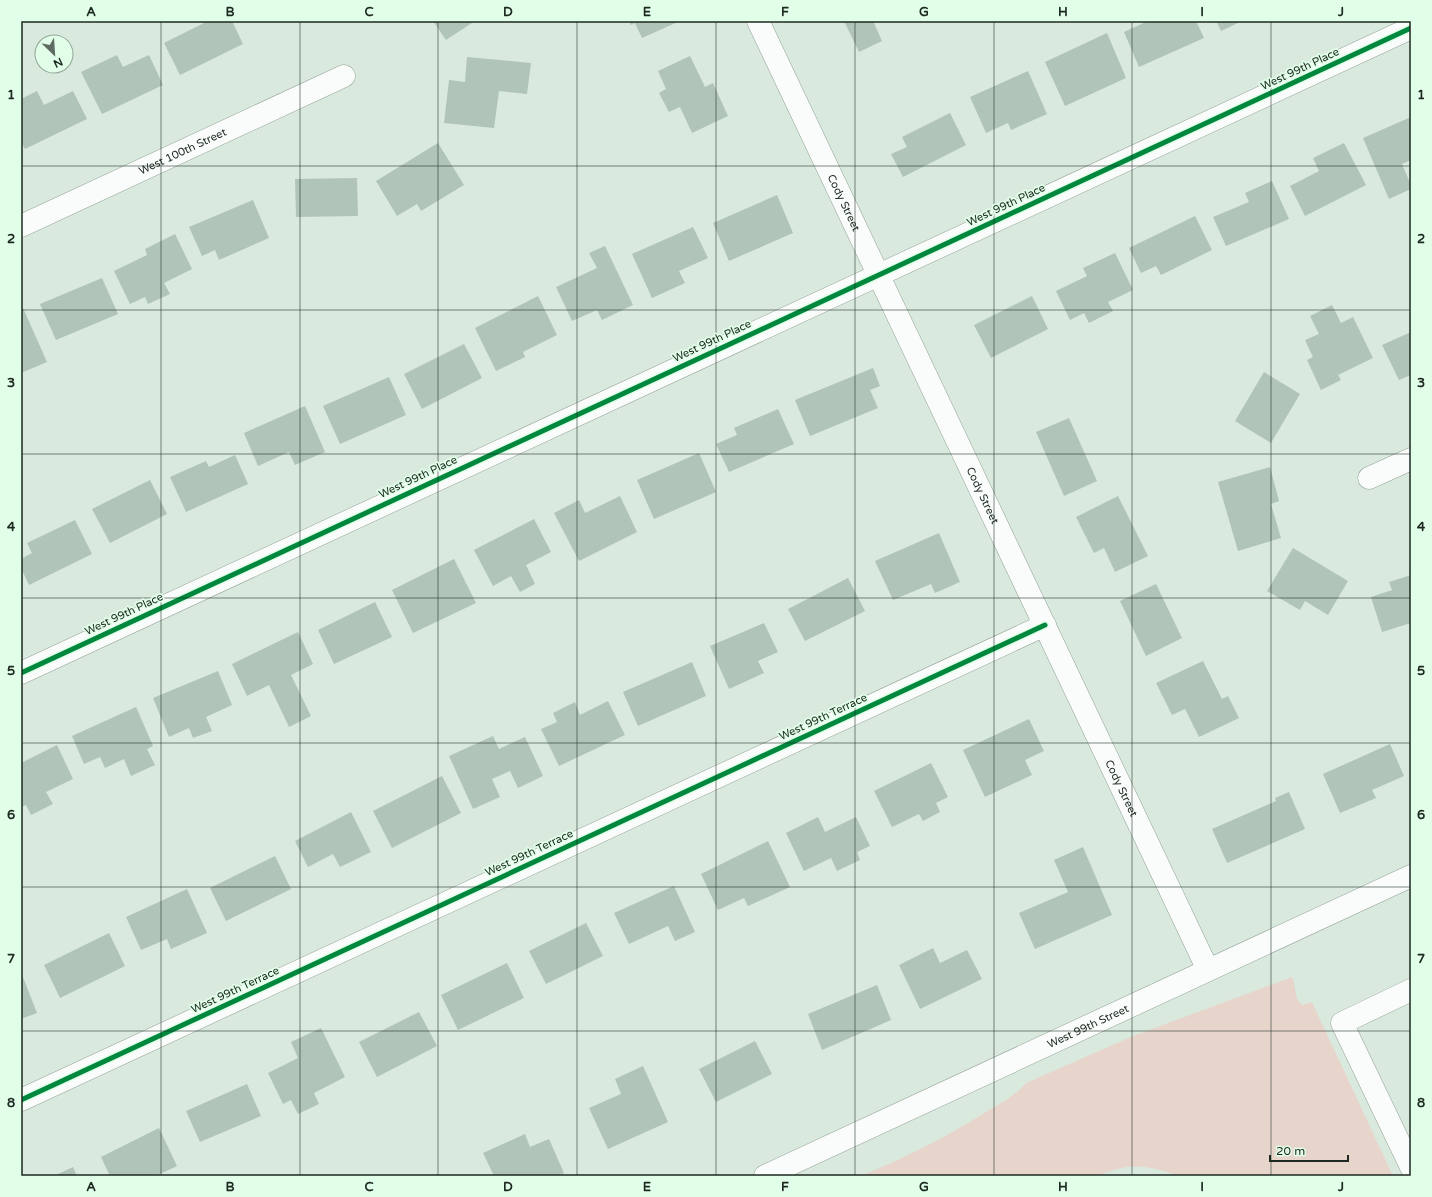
<svg xmlns="http://www.w3.org/2000/svg" width="1432" height="1197" viewBox="0 0 1432 1197" font-family="'Varela Round',sans-serif">
  <style>
    .green { fill: #e7d5cc }
    .building { fill: #b1c4b8 }
    .lines { fill: none; stroke-linecap: round; stroke-linejoin: round }
    .minor-casing { stroke: #96a39a; stroke-width: 23 }
    .minor { stroke: #f9fcfa; stroke-width: 22 }
    .cycleway-casing { stroke: #e0fee8; stroke-width: 8 }
    .cycleway { stroke: #00873e; stroke-width: 5 }
    .grid { fill: none; stroke: #1c2820; stroke-width: 1; stroke-opacity: 0.55 }
    .labels { text-anchor: middle; dominant-baseline: central; stroke-width: 3.5; stroke-linejoin: round; paint-order: stroke }
    .street-label { font-size: 11px; fill: #1c2820; stroke: #e0fee8 }
    .neatline { fill: none; stroke: #1c2820; stroke-width: 1.5 }
    .grid-label { font-size: 13px; text-anchor: middle; font-weight: bold; fill: #1c2820 }
  </style>
  <rect width="100%" height="100%" fill="#d9e9de"/>
  <path class="green" d="M1292,977C1297,987 1293,997 1302,1005L1312,1002L1393,1176H1178C1148,1165 1129,1162 1099,1176H860C904,1159 946,1137 986,1112C1000,1104 1015,1096 1026,1083L1133,1036Z"/>
  <g class="building">
    <polygon points="208,21 232,21 243,44 180,75 164,43"/>
    <polygon points="433,21 475,21 446,40"/>
    <polygon points="629,21 680,21 642,38 635,23 631,25"/>
    <polygon points="844,21 873,21 882,41 859,52"/>
    <polygon points="1148,21 1196,21 1204,38 1139,67 1124,32"/>
    <polygon points="1216,21 1242,21 1221,31"/>
    <polygon points="1107,33 1126,78 1065,106 1045,62"/>
    <polygon points="117,55 123,67 149,55 163,85 102,114 81,72"/>
    <polygon points="690,56 705,87 713,83 728,116 692,133 680,107 669,112 659,93 666,89 658,71"/>
    <polygon points="467,57 531,63 527,94 499,91 494,128 444,123 449,80 465,82"/>
    <polygon points="1028,71 1047,114 1011,130 1008,123 986,133 970,97"/>
    <polygon points="37,91 44,105 73,91 87,119 25,149 21,141 21,99"/>
    <polygon points="950,113 966,145 903,177 891,154 907,147 902,137"/>
    <polygon points="1411,117 1411,160 1402,164 1411,185 1411,189 1389,199 1363,138"/>
    <polygon points="438,143 464,185 421,211 417,204 397,216 376,181"/>
    <polygon points="1344,143 1366,185 1305,216 1290,186 1319,171 1313,158"/>
    <polygon points="357,178 358,216 296,217 295,179"/>
    <polygon points="1272,181 1289,219 1226,246 1213,217 1249,202 1245,193"/>
    <polygon points="777,195 793,233 729,261 713,223"/>
    <polygon points="253,200 269,238 219,260 215,250 202,256 189,227"/>
    <polygon points="1195,216 1212,250 1161,275 1156,266 1141,273 1129,248"/>
    <polygon points="693,227 708,258 679,271 685,283 652,298 632,254"/>
    <polygon points="175,234 192,269 164,283 170,294 148,304 145,297 130,304 114,271 147,255 145,249"/>
    <polygon points="605,246 633,305 602,320 597,310 572,321 556,287 597,268 589,253"/>
    <polygon points="1115,253 1133,290 1108,302 1113,311 1089,323 1084,313 1070,320 1056,291 1087,276 1083,268"/>
    <polygon points="102,278 118,314 56,340 40,304"/>
    <polygon points="538,296 557,335 523,352 525,357 496,371 475,328"/>
    <polygon points="1032,296 1048,329 991,358 974,325"/>
    <polygon points="1332,305 1341,323 1353,317 1373,358 1338,375 1341,380 1321,390 1307,360 1313,357 1305,340 1319,334 1310,316"/>
    <polygon points="23,308 47,362 21,373 21,309"/>
    <polygon points="1411,332 1411,375 1399,380 1382,345"/>
    <polygon points="464,344 482,378 422,409 404,374"/>
    <polygon points="873,368 880,386 870,390 878,408 810,436 795,400"/>
    <polygon points="1264,372 1300,394 1271,443 1235,421"/>
    <polygon points="389,377 406,415 340,444 323,406"/>
    <polygon points="305,406 325,452 295,465 289,452 258,466 244,433"/>
    <polygon points="778,409 794,444 729,472 716,444 737,435 734,428"/>
    <polygon points="1069,418 1097,481 1064,496 1036,432"/>
    <polygon points="699,453 716,492 654,519 637,480"/>
    <polygon points="235,455 248,484 186,512 170,477 206,461 209,467"/>
    <polygon points="1270,467 1279,501 1271,504 1281,538 1238,551 1218,482"/>
    <polygon points="150,480 167,514 110,543 92,509"/>
    <polygon points="620,496 637,532 579,561 554,513 579,500 585,513"/>
    <polygon points="1118,496 1148,556 1115,572 1104,548 1094,553 1076,517"/>
    <polygon points="534,519 551,552 526,565 535,584 520,592 511,576 493,586 474,550"/>
    <polygon points="75,520 92,554 29,585 21,568 21,559 32,553 27,543"/>
    <polygon points="939,533 960,582 935,593 931,584 893,600 875,561"/>
    <polygon points="1293,548 1348,581 1328,615 1305,601 1300,610 1267,591"/>
    <polygon points="454,559 476,603 413,633 392,590"/>
    <polygon points="1411,575 1411,623 1382,632 1371,597 1392,590 1389,582"/>
    <polygon points="848,578 865,611 805,641 788,609"/>
    <polygon points="1156,584 1182,638 1146,656 1120,601"/>
    <polygon points="375,602 392,637 334,664 318,630"/>
    <polygon points="764,623 778,652 758,661 764,673 729,689 710,646"/>
    <polygon points="298,632 313,664 291,675 311,716 289,727 269,685 247,696 232,664"/>
    <polygon points="1203,661 1222,699 1228,696 1239,718 1199,737 1185,709 1172,715 1156,683"/>
    <polygon points="692,662 706,696 638,726 623,692"/>
    <polygon points="218,671 232,705 206,717 212,731 193,738 189,728 169,737 153,698"/>
    <polygon points="608,701 625,735 559,766 541,729 557,722 553,713 575,702 580,715"/>
    <polygon points="136,707 153,746 147,749 155,765 131,776 124,759 105,768 100,757 84,764 72,736"/>
    <polygon points="1029,719 1044,751 1025,760 1032,775 985,797 963,750"/>
    <polygon points="493,736 499,749 525,737 543,776 518,788 510,771 492,779 500,797 473,809 449,756"/>
    <polygon points="1390,744 1404,776 1372,790 1376,798 1340,813 1323,774"/>
    <polygon points="57,745 73,779 46,792 53,804 31,815 26,805 21,807 21,763"/>
    <polygon points="931,763 948,797 936,803 940,812 923,821 919,814 892,827 874,791"/>
    <polygon points="442,776 461,813 392,848 373,811"/>
    <polygon points="1289,792 1305,829 1227,863 1212,829 1276,801 1275,798"/>
    <polygon points="351,812 371,852 340,867 333,854 308,867 295,841"/>
    <polygon points="818,817 825,832 856,817 870,846 857,852 860,860 837,871 831,858 804,871 786,833"/>
    <polygon points="768,841 790,887 748,906 744,898 718,910 701,874"/>
    <polygon points="1083,847 1112,915 1035,949 1019,913 1068,892 1054,860"/>
    <polygon points="275,856 291,889 226,921 210,888"/>
    <polygon points="674,886 695,932 675,941 668,926 629,944 614,913"/>
    <polygon points="187,889 207,933 171,949 167,939 141,950 126,917"/>
    <polygon points="586,923 603,956 546,984 529,951"/>
    <polygon points="109,933 125,966 60,998 44,965"/>
    <polygon points="933,948 940,963 967,950 982,979 920,1009 899,965"/>
    <polygon points="507,963 524,998 458,1030 441,995"/>
    <polygon points="21,972 37,1013 21,1019"/>
    <polygon points="877,985 891,1020 822,1050 808,1014"/>
    <polygon points="419,1012 437,1046 377,1077 359,1042"/>
    <polygon points="321,1028 345,1077 314,1093 319,1104 298,1114 291,1100 283,1104 268,1073 298,1058 291,1042"/>
    <polygon points="755,1041 772,1074 716,1102 699,1069"/>
    <polygon points="643,1066 668,1122 608,1149 589,1108 621,1094 615,1079"/>
    <polygon points="247,1084 261,1116 200,1142 186,1111"/>
    <polygon points="159,1128 177,1166 156,1176 110,1176 101,1157"/>
    <polygon points="525,1134 530,1147 549,1139 564,1173 557,1176 494,1176 483,1153"/>
    <polygon points="73,1167 77,1176 54,1176"/>
  </g>
  <g class="lines">
    <defs>
      <g id="minor">
        <path id="s1" d="M758,21L1208,970"/>
        <path id="s2" d="M21,226L344,76"/>
        <polyline points="1369,478 1411,459"/>
        <polyline points="21,673 1411,28"/>
        <polyline points="1411,990 1342,1023 1411,1167"/>
        <polyline points="21,1100 1045,625"/>
        <path id="s3" d="M765,1176L1411,876"/>
      </g>
    </defs>
    <use href="#minor" class="minor-casing"/>
    <use href="#minor" class="minor"/>
    <defs>
      <g id="cycleway">
        <polyline points="21,673 1411,28"/>
        <polyline points="21,1100 1045,625"/>
      </g>
    </defs>
    <use href="#cycleway" class="cycleway-casing"/>
    <use href="#cycleway" class="cycleway"/>
  </g>
  <path class="grid" d="M161,21V1176M300,21V1176M438,21V1176M577,21V1176M716,21V1176M855,21V1176M994,21V1176M1132,21V1176M1271,21V1176M21,166H1411M21,310H1411M21,454H1411M21,598H1411M21,743H1411M21,887H1411M21,1031H1411"/>
  <g class="labels">
    <g class="street-label">
      <text transform="translate(1300 69) rotate(-25)">West 99th Place</text>
      <text stroke="none"><textPath href="#s2" startOffset="178">West 100th Street</textPath></text>
      <text stroke="none"><textPath href="#s1" startOffset="201">Cody Street</textPath></text>
      <text transform="translate(1006 205) rotate(-25)">West 99th Place</text>
      <text transform="translate(712 341) rotate(-25)">West 99th Place</text>
      <text transform="translate(418 477) rotate(-25)">West 99th Place</text>
      <text stroke="none"><textPath href="#s1" startOffset="525">Cody Street</textPath></text>
      <text transform="translate(124 614) rotate(-25)">West 99th Place</text>
      <text transform="translate(823 717) rotate(-25)">West 99th Terrace</text>
      <text stroke="none"><textPath href="#s1" startOffset="849">Cody Street</textPath></text>
      <text transform="translate(529 853) rotate(-25)">West 99th Terrace</text>
      <text transform="translate(235 990) rotate(-25)">West 99th Terrace</text>
      <text stroke="none"><textPath href="#s3" startOffset="356">West 99th Street</textPath></text>
    </g>
  </g>
  <rect width="1432" height="1197" fill="none" stroke="#e0fee8" stroke-width="44"/>
  <g transform="translate(54 54) rotate(155)"><circle r="19" fill="#e0fee8" stroke="#92a898"/>
  <path d="M0-3L7 15L0 10L-7 15Z" fill="#5e6c62"/>
  <text y="-6" font-size="11" font-weight="bold" text-anchor="middle" fill="#1c2820">N</text>
  </g>
  <path d="M1270 1155v6h78v-6" fill="none" stroke="#1c2820" stroke-width="2"/>
  <text x="1276" y="1155" font-size="12" fill="#1c2820" stroke="#e0fee8" stroke-width="3" paint-order="stroke">20 m</text>
  <rect x="22" y="22" width="1388" height="1153" class="neatline"/>
  <g class="grid-label">
    <text x="91" y="16">A</text>
    <text x="230" y="16">B</text>
    <text x="369" y="16">C</text>
    <text x="508" y="16">D</text>
    <text x="647" y="16">E</text>
    <text x="785" y="16">F</text>
    <text x="924" y="16">G</text>
    <text x="1063" y="16">H</text>
    <text x="1202" y="16">I</text>
    <text x="1341" y="16">J</text>
    <text x="11" y="99">1</text>
    <text x="1421" y="99">1</text>
    <text x="11" y="243">2</text>
    <text x="1421" y="243">2</text>
    <text x="11" y="387">3</text>
    <text x="1421" y="387">3</text>
    <text x="11" y="531">4</text>
    <text x="1421" y="531">4</text>
    <text x="11" y="675">5</text>
    <text x="1421" y="675">5</text>
    <text x="11" y="819">6</text>
    <text x="1421" y="819">6</text>
    <text x="11" y="963">7</text>
    <text x="1421" y="963">7</text>
    <text x="11" y="1107">8</text>
    <text x="1421" y="1107">8</text>
    <text x="91" y="1191">A</text>
    <text x="230" y="1191">B</text>
    <text x="369" y="1191">C</text>
    <text x="508" y="1191">D</text>
    <text x="647" y="1191">E</text>
    <text x="785" y="1191">F</text>
    <text x="924" y="1191">G</text>
    <text x="1063" y="1191">H</text>
    <text x="1202" y="1191">I</text>
    <text x="1341" y="1191">J</text>
  </g>
</svg>
